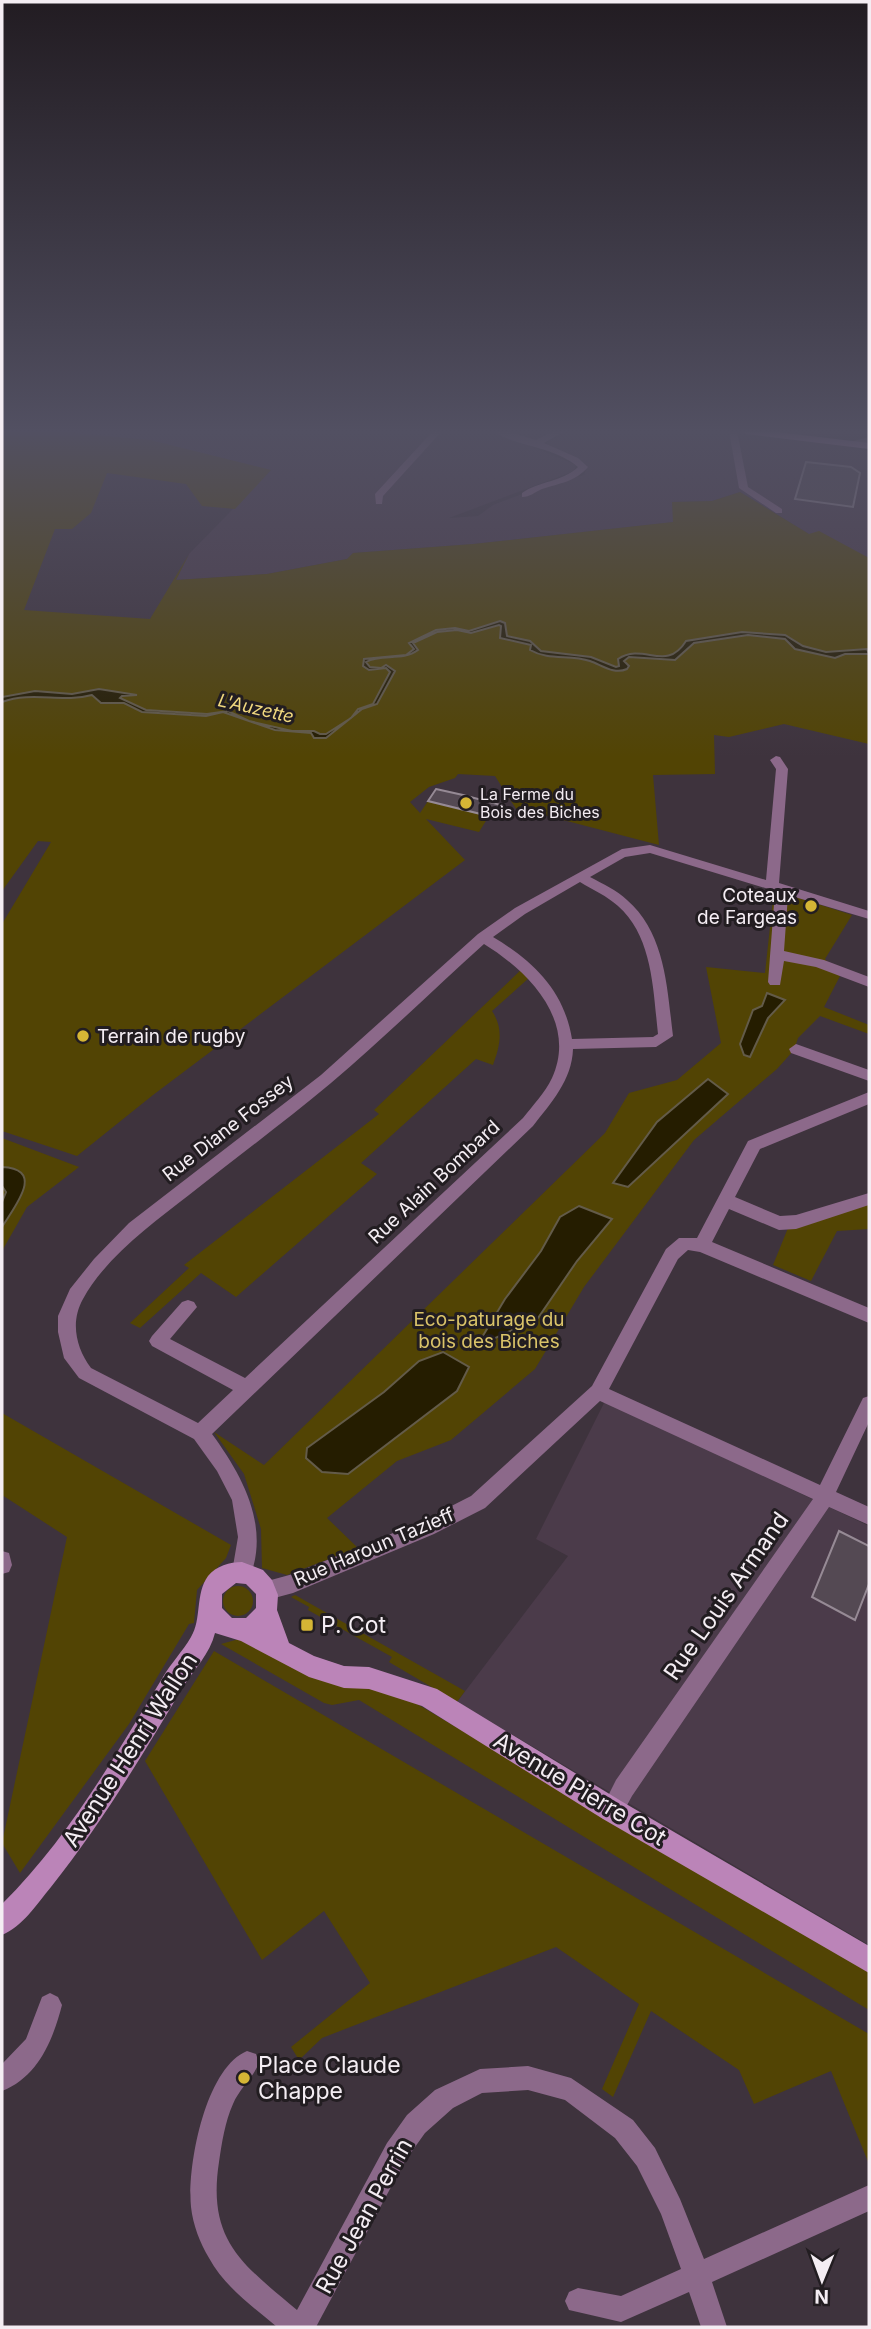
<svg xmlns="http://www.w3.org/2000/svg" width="871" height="2329" viewBox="0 0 871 2329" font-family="Inter,sans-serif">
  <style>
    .built { fill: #4b3b4a }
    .green { fill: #524404 }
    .water { fill: #251d00; stroke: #635b49; stroke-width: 2 }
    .building { fill: #544953; stroke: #968a95; stroke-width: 2 }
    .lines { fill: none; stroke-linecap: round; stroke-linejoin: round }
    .street { fill: #8c698a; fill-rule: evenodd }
    .secondary { fill: #bb84b8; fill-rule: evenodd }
    .primary { fill: #df98db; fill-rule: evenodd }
    .poi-dot { fill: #d5b535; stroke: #221d21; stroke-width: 2.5 }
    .labels { text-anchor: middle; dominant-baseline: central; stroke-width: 6; stroke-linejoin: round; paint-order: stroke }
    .far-poi-label { font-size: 16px; fill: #f4edf3; stroke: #221d21; text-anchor: start }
    .far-water-label { font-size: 18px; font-style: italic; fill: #efd77e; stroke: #221d21 }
    .poi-label { font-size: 19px; fill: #f4edf3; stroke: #221d21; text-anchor: end }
    .street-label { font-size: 19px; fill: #f4edf3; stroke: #221d21 }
    .park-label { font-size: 19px; fill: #dac369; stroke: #221d21 }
    .near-street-label { font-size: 23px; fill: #f4edf3; stroke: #221d21 }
    .near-poi-label { font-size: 23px; fill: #f4edf3; stroke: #221d21; text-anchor: start }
  </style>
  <rect width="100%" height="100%" fill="#3e333d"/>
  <g class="built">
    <polygon points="85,431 555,431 528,445 576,465 574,471 449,518 478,516 493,505 538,488 584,475 587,466 548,446 547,442 571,431 736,431 862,447 869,453 869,558 809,534 740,492 712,501 672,502 674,522 473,544 353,553 347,559 267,574 176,580 189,554 271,470 80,435"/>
    <polygon points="605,1401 869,1526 869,1945 457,1702 568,1556 536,1539"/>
  </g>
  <g class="green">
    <polygon points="2,431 75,431 74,433 150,440 271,470 235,509 202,506 186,484 107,473 91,513 72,529 55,529 24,610 150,619 189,554 176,580 267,574 347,559 353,553 473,544 673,522 672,502 712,501 740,492 809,534 819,531 869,558 869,744 784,724 729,737 714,735 715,774 653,775 659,845 540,814 518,812 495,776 458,774 455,778 429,787 410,802 420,813 428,801 489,816 479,832 426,819 465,860 153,1095 77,1156 2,1131 2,924 51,842 38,841 2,891"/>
    <polygon points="774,890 852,915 825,959 840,976 824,1007 869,1025 869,1034 820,1016 798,1038 794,1050 777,1069 694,1140 584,1287 535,1369 451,1440 397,1461 327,1518 358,1548 287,1575 262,1568 261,1529 244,1474 214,1432 264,1465 605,1133 629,1093 677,1080 721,1043 706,967 765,973"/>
    <path d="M523,968L530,977L492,1011C504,1029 500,1046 493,1065L476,1059L361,1163L377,1174L236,1297L201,1273L140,1328L130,1323L189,1268L184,1265L379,1114L374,1110Z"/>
    <polygon points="2,1138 79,1167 27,1207 2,1251"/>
    <polygon points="869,1204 869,1229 837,1231 811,1281 773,1265 788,1228"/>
    <polygon points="2,1413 231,1545 226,1558 197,1590 194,1623 189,1624 129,1724 20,1873 2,1843 67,1537 2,1495"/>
    <circle cx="238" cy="1601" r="15"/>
    <polygon points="295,1595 465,1691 457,1702 389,1662 392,1657 308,1610 309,1607 291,1597"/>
    <polygon points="239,1639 407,1698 869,1972 869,2010 359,1700 332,1705 324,1703 221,1644"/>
    <polygon points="214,1651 869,2034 869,2164 831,2071 754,2104 739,2070 651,2011 613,2097 602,2089 639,2004 556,1947 322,2038 299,2060 291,2047 370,1983 324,1911 262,1960 145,1761"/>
  </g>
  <g class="water">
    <path d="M500,621L505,623L507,636L530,641L541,651L591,657L616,667L619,666L618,659C644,642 666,673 686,641L742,632L785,635L803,646L826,652L867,649L869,654H845L835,658L795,649L785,639L748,635L694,643L675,660L629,657L624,661L629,666L627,669C614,675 602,665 590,661C570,654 549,661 530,650L531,645L500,638L501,626L499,625L471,633L457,630L437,632L413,643L418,650C402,662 382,653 366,662L370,667L381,668L386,665L395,671L377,704L362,709L326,738H314L311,733L275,730L223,712L206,716L142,712L124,703H101L92,695C62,703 32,691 2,702V697L35,691L72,694L99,689L137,695L122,696L120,698L146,710L207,714L228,711L249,721L292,731H314L320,734H326L351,718L358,709L373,704L390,672L386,668L369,670L363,666L364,659L406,655L414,649L409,643L436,630L455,628L469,631Z"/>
    <polygon points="767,993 785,1000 768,1018 750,1057 744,1055 740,1044 753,1010 762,1006"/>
    <polygon points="708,1079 728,1094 628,1187 613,1183 657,1122"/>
    <path d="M2,1167C46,1169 15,1206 2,1227V1202L6,1192L2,1186Z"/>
    <polygon points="579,1206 612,1219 577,1261 538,1318 487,1342 481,1339 505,1299 541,1251 560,1217"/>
    <polygon points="443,1352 469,1367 457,1391 348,1474 322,1472 306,1458 307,1448 384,1392 419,1361"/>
  </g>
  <g class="building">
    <polygon points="806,462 851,467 860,473 853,507 795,499"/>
    <polygon points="436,789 463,795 501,805 493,817 428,801"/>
    <polygon points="839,1531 869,1546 869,1584 855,1620 812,1597"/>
  </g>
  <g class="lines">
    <g class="street">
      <polygon points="433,431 442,431 383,496 382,504 376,504 375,494"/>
      <path d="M493,431H506L536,440L554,431H565L544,443L578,458L588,467C575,482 560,483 542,489C535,492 530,497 522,497V493C539,481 562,482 578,467C554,446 516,447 493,431Z"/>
      <polygon points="729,431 737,431 748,487 782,509 782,513 776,513 739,488"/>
      <polygon points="869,437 869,443 855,445 850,442"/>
      <path d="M776,756L780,757L788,769L779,883L869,911V919L788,895L784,951L824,960L869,977V987L816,967L784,961L780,985H770L768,982L775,891L650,853L625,857L590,877C603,884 617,890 627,900C666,934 667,989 673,1036L656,1047L573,1049C572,1080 551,1103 533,1126L212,1434C242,1475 271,1527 249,1579L242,1581L235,1579L232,1572L238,1537L232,1500L217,1471L194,1439L79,1378L64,1358L58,1332V1316L70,1289L94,1259L129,1223L321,1075L478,934L515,908L622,849L650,845L766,880L776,769L770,760ZM580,882C593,890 607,896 618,906C653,937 653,990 658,1034L653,1037L572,1039C564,990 533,961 493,937L525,914ZM484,944C528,971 578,1021 552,1078C545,1093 533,1105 523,1118L245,1378L170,1339L197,1307L194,1302L188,1300L182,1302L152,1336L149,1341L152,1346L233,1390L198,1423L91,1368C76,1348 70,1322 83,1299C105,1258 153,1223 189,1195C236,1158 284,1122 331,1083C383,1039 433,990 484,944Z"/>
      <polygon points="796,1044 869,1070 869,1081 791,1053 789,1049"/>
      <polygon points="869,1092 869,1104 760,1149 735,1197 780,1216 796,1215 869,1193 869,1205 796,1229 779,1230 729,1209 712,1242 869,1308 869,1323 700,1252 688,1250 678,1259 609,1389 820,1485 863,1398 869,1396 869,1422 836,1492 869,1507 869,1525 829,1507 632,1796 620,1818 612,1821 604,1818 601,1810 616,1780 813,1499 600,1401 485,1508 434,1534 293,1593 267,1600 260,1597 257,1590 260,1583 293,1574 420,1522 471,1496 592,1386 666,1249 679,1238 697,1238 748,1141"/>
      <polygon points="2,1551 9,1553 12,1565 9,1572 2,1574"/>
      <path d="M50,1993L58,1997L62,2005C53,2040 38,2077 2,2091V2064L26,2039L42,1997Z"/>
      <path d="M247,2051L256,2054L259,2063C253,2078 239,2089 233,2104C225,2122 222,2142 219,2162C207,2240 242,2264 297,2310L387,2143L407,2115L435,2090L480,2069L528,2066L571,2078L633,2120L655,2148L680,2199L704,2259L869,2185V2211L712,2282L727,2327H701L689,2292L621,2322L569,2310L565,2301L569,2292L578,2288L621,2296L681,2269L661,2214L637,2166L615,2138L565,2100L528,2090L482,2093L453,2108L425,2133L405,2161L316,2327H277C253,2307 224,2286 209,2258C200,2243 193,2225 191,2207C187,2167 205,2068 247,2051Z"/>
    </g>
    <path class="secondary" d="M242,1562L263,1570L272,1580L278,1595L277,1610L289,1643L314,1656L344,1666L369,1667L437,1689L621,1801L869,1946V1973L603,1819L422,1706L369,1689L344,1688L309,1677L241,1641L215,1633C210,1654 194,1669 183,1687C142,1756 101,1824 51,1887C37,1904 22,1927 2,1935V1904C68,1839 115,1756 163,1677C171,1663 183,1651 191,1637C202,1619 195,1594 208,1576C216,1566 230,1562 242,1562ZM236,1583L246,1584L256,1594V1608L246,1618H232L222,1608V1594Z"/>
    <polygon class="primary" points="741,431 769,431 869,443 869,449 746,434"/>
  </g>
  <linearGradient id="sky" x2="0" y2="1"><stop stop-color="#221c22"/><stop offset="0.57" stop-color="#525062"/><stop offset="1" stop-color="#525062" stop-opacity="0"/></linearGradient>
  <rect width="871" height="757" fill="url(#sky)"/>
  <g class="poi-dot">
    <circle cx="466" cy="803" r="7"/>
    <circle cx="811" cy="906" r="7"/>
    <circle cx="83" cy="1036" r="7"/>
    <rect x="300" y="1618" width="14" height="14" rx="3.5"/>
    <circle cx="244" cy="2078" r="7"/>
  </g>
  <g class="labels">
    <g class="far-poi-label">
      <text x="480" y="794">La Ferme du<tspan x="480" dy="18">Bois des Biches</tspan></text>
    </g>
    <g class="far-water-label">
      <text transform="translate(256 708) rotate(13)">L'Auzette</text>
    </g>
    <g class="poi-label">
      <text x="797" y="895">Coteaux<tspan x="797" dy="22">de Fargeas</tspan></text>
      <text x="97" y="1036" text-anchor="start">Terrain de rugby</text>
    </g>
    <g class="street-label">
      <text transform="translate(228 1128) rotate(-38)">Rue Diane Fossey</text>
      <text transform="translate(434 1182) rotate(-43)">Rue Alain Bombard</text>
      <text transform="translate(374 1547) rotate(-23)">Rue Haroun Tazieff</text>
    </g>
    <g class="park-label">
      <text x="489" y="1319">Eco-paturage du<tspan x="489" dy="22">bois des Biches</tspan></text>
    </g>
    <g class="near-street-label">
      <text transform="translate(726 1596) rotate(-55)">Rue Louis Armand</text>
      <text transform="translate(130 1750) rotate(-57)">Avenue Henri Wallon</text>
      <text transform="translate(580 1789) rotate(31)">Avenue Pierre Cot</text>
      <text transform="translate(364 2216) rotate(-61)">Rue Jean Perrin</text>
    </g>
    <g class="near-poi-label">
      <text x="321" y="1625">P. Cot</text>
      <text x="258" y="2065">Place Claude<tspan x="258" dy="26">Chappe</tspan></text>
    </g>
  </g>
  <rect width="871" height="2329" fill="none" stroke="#f4edf3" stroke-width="7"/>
  <g transform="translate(822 2280) rotate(181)" stroke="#221d21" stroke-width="5" paint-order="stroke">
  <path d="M0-5L12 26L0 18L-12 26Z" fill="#f4edf3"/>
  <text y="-10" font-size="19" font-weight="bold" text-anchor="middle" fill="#f4edf3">N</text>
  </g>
</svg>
